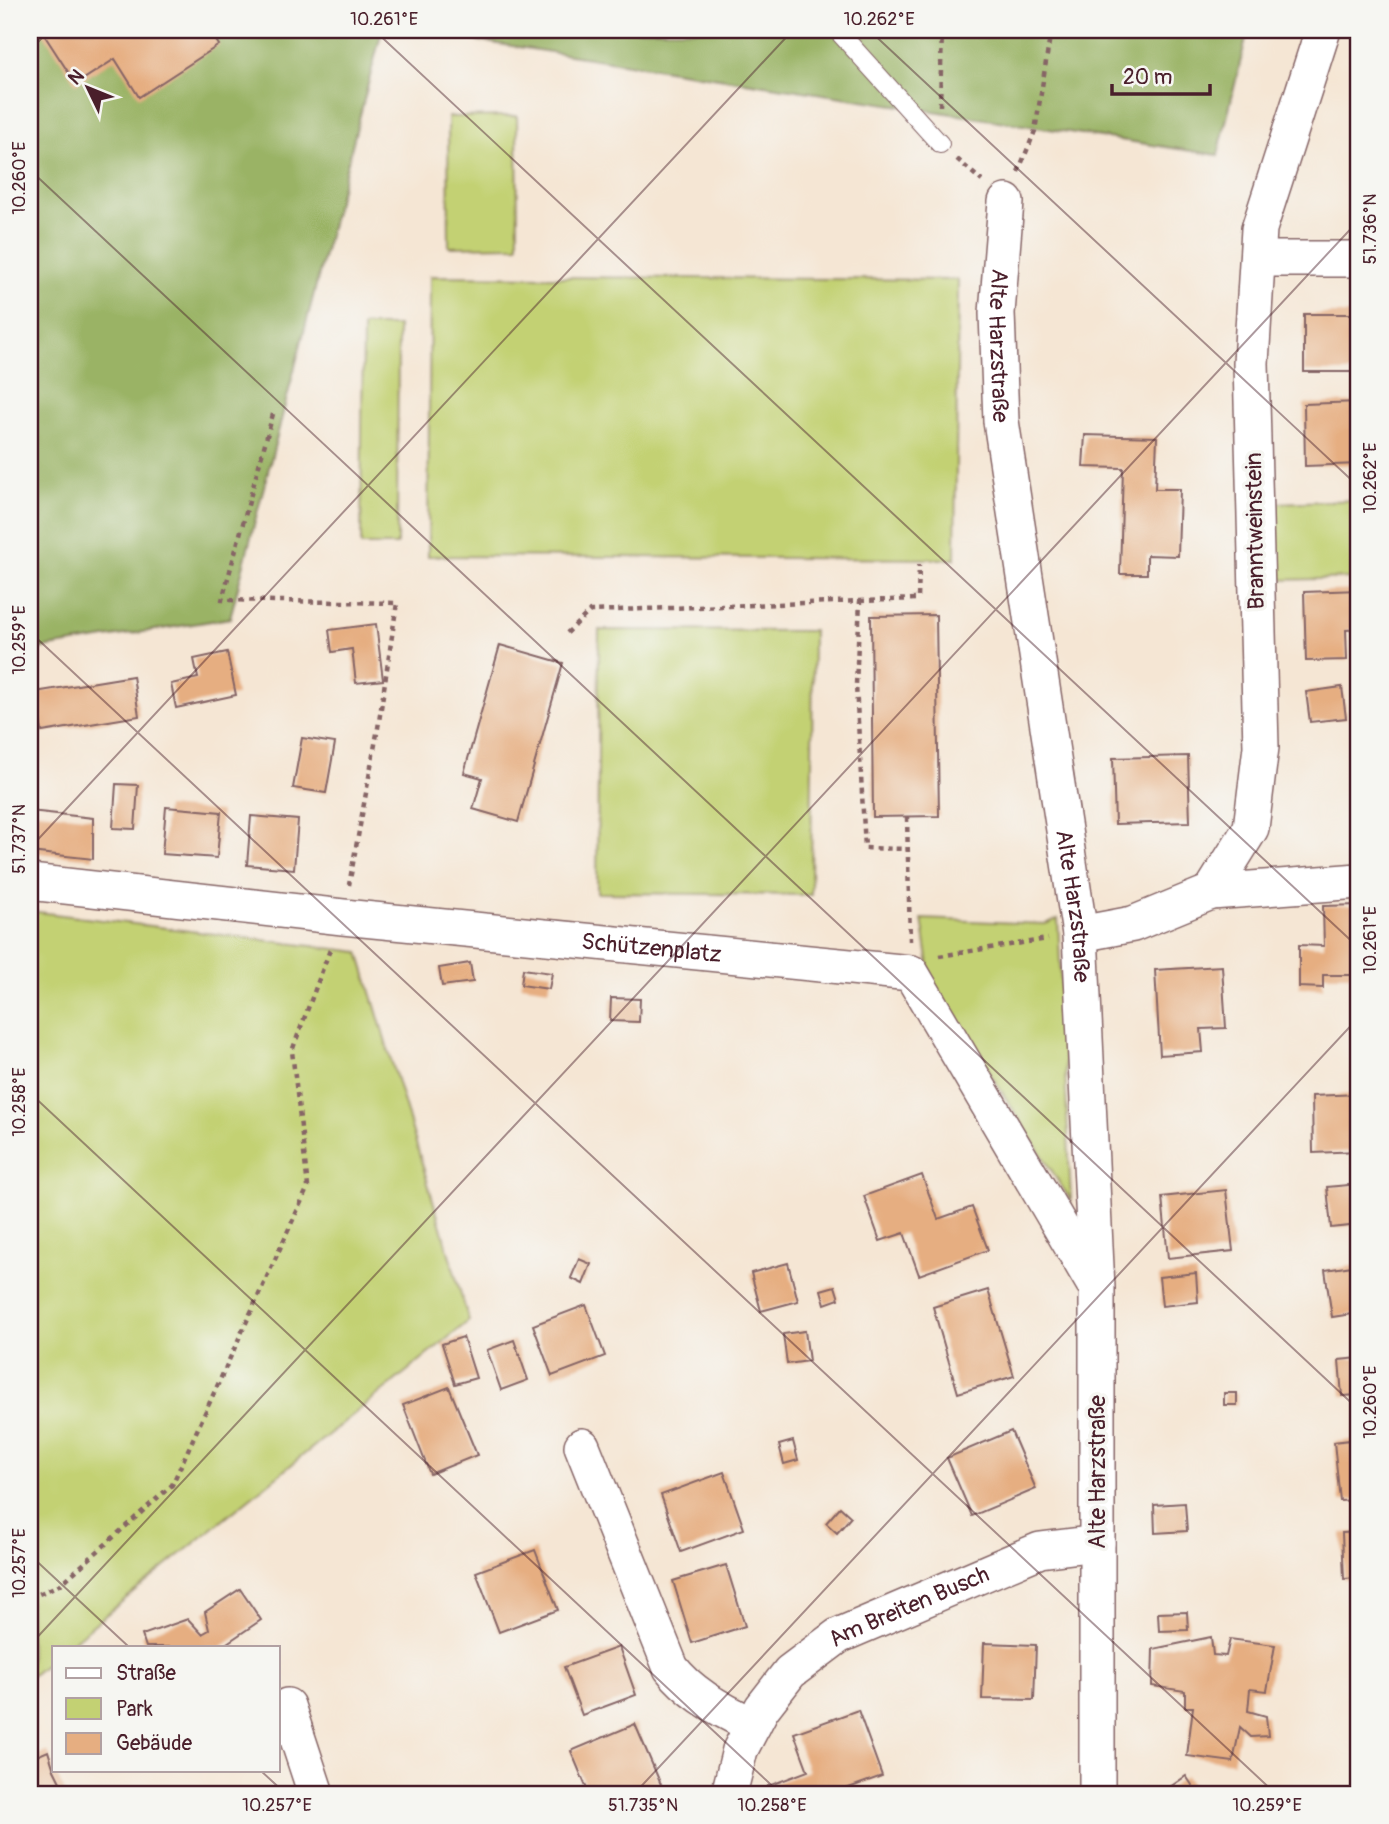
<svg xmlns="http://www.w3.org/2000/svg" width="1389" height="1824" viewBox="0 0 1389 1824" font-family="Pangolin,sans-serif">
  <style>
    .green { fill: #c3d173; stroke: #86784f; stroke-width: 2 }
    .forest { fill: #9ab365; stroke: #726948; stroke-width: 2 }
    .building { fill: #e6ae81 }
    .lines { fill: none; stroke-linecap: round; stroke-linejoin: round }
    .service-casing { stroke: #866566; stroke-width: 20 }
    .minor-casing { stroke: #866566; stroke-width: 38 }
    .path { stroke: #866566; stroke-width: 4.5; stroke-dasharray: 5 5; stroke-linecap: butt }
    .service { stroke: #fff; stroke-width: 18 }
    .minor { stroke: #fff; stroke-width: 35 }
    .ticks { fill: none; stroke: #4a1f2b; stroke-width: 2; stroke-opacity: 0.45 }
    .labels { text-anchor: middle; dominant-baseline: central; stroke-width: 7; stroke-linejoin: round; paint-order: stroke }
    .street-label { font-size: 23px; fill: #4a1f2b; stroke: #f6f6f2 }
    .neatline { fill: none; stroke: #4a1f2b; stroke-width: 2.5 }
    .ticks-label { font-size: 18px; text-anchor: middle; fill: #4a1f2b }
  </style>
  <rect width="100%" height="100%" fill="#f6f6f2"/>
  <filter id="ink" filterUnits="userSpaceOnUse"><feTurbulence type="fractalNoise" baseFrequency=".0143" numOctaves="2"/><feDisplacementMap in="SourceGraphic" scale="14" xChannelSelector="R" yChannelSelector="G"/><feConvolveMatrix kernelMatrix="1 2 1 2 8 2 1 2 1" color-interpolation-filters="sRGB"/></filter>
  <filter id="wash" filterUnits="userSpaceOnUse"><feTurbulence type="fractalNoise" baseFrequency=".00686" numOctaves="4" result="noise"/><feDisplacementMap in="SourceGraphic" scale="28" xChannelSelector="R" yChannelSelector="G"/><feGaussianBlur stdDeviation="1.57" result="paint"/><feColorMatrix in="noise" values="0 0 0 0 0 0 0 0 0 0 0 0 0 0 0 0 0 1.4 0 .05"/><feComposite in="paint" operator="in"/></filter>
  <g filter="url(#wash)">
    <rect width="100%" height="100%" fill="#f5e6d4"/>
    <g class="green">
      <polygon points="517,116 518,246 449,247 448,117"/>
      <polygon points="430,276 958,280 955,559 428,556"/>
      <polygon points="363,326 398,326 397,545 361,545"/>
      <polygon points="1359,500 1359,578 1277,580 1275,503"/>
      <polygon points="599,630 813,631 811,895 597,893"/>
      <polygon points="30,911 359,952 469,1321 66,1647 54,1647 54,1657 30,1677"/>
      <polygon points="922,919 1045,924 1058,919 1071,1201 931,980"/>
    </g>
    <g class="forest">
      <polygon points="30,30 382,30 230,618 30,650"/>
      <polygon points="408,30 1248,30 1218,155"/>
    </g>
    <g id="blocks">
      <g class="building">
        <polygon points="41,30 209,30 219,45 139,97 115,59 76,84"/>
        <rect x="1304" y="314" width="53" height="58"/>
        <polygon points="1359,402 1359,464 1305,466 1304,404"/>
        <polygon points="1085,435 1157,437 1155,489 1180,489 1178,556 1147,555 1147,574 1120,574 1123,468 1083,467"/>
        <polygon points="1359,590 1359,629 1346,630 1347,660 1306,661 1304,592"/>
        <polygon points="936,615 939,816 873,817 871,616"/>
        <polygon points="376,624 383,680 356,683 352,649 332,652 329,630"/>
        <polygon points="500,645 563,663 518,822 473,809 482,778 464,773"/>
        <polygon points="227,652 236,695 176,708 171,684 198,678 194,659"/>
        <polygon points="133,676 139,716 42,732 35,692"/>
        <polygon points="1342,687 1346,718 1310,722 1306,692"/>
        <polygon points="302,738 335,743 326,793 293,788"/>
        <polygon points="1188,756 1190,822 1115,824 1113,758"/>
        <polygon points="116,784 138,785 135,829 113,828"/>
        <polygon points="166,807 221,812 217,858 162,854"/>
        <polygon points="30,811 93,818 93,859 30,852"/>
        <polygon points="251,816 298,820 294,869 247,865"/>
        <polygon points="1359,905 1359,975 1323,975 1323,988 1299,987 1299,945 1324,946 1323,906"/>
        <polygon points="470,963 473,982 442,986 439,968"/>
        <polygon points="1222,966 1226,1028 1201,1029 1203,1052 1160,1055 1155,970"/>
        <polygon points="523,969 552,973 549,989 521,985"/>
        <polygon points="611,998 640,999 639,1022 610,1021"/>
        <polygon points="1359,1094 1359,1151 1313,1153 1312,1096"/>
        <polygon points="922,1175 938,1219 972,1207 988,1250 919,1275 904,1233 880,1241 864,1196"/>
        <polygon points="1359,1184 1359,1225 1331,1228 1327,1187"/>
        <polygon points="1226,1190 1233,1251 1168,1258 1162,1197"/>
        <polygon points="579,1259 591,1264 583,1284 571,1278"/>
        <polygon points="788,1263 798,1301 761,1311 751,1273"/>
        <polygon points="1359,1265 1359,1313 1332,1317 1325,1270"/>
        <polygon points="1196,1273 1198,1302 1162,1306 1159,1277"/>
        <polygon points="835,1286 839,1299 825,1304 821,1290"/>
        <polygon points="988,1290 1014,1376 958,1393 933,1307"/>
        <polygon points="586,1305 605,1356 552,1376 533,1325"/>
        <polygon points="805,1331 809,1361 787,1364 783,1334"/>
        <polygon points="463,1337 476,1378 455,1384 442,1344"/>
        <polygon points="514,1340 528,1380 501,1390 487,1350"/>
        <polygon points="1359,1358 1359,1395 1342,1396 1339,1360"/>
        <polygon points="449,1387 477,1455 430,1474 403,1405"/>
        <rect x="1224" y="1393" width="13" height="12"/>
        <polygon points="1011,1431 1036,1489 972,1516 947,1458"/>
        <polygon points="1359,1439 1359,1500 1340,1501 1334,1442"/>
        <polygon points="793,1441 798,1460 784,1464 779,1445"/>
        <polygon points="724,1472 744,1529 681,1552 661,1495"/>
        <polygon points="1185,1503 1187,1531 1155,1533 1154,1505"/>
        <polygon points="840,1507 851,1517 837,1533 826,1523"/>
        <polygon points="1359,1532 1359,1578 1344,1579 1342,1533"/>
        <polygon points="535,1550 558,1610 499,1632 476,1572"/>
        <polygon points="726,1565 745,1626 692,1643 673,1581"/>
        <polygon points="240,1589 261,1620 221,1647 146,1647 142,1635 188,1619 202,1634 209,1630 205,1612"/>
        <polygon points="1187,1612 1188,1630 1159,1631 1158,1613"/>
        <polygon points="1211,1637 1213,1655 1226,1656 1230,1639 1275,1645 1267,1691 1250,1689 1248,1711 1266,1716 1268,1736 1251,1737 1240,1727 1233,1762 1187,1756 1193,1707 1185,1707 1185,1691 1152,1686 1153,1649"/>
        <polygon points="984,1643 1036,1645 1034,1700 982,1699"/>
        <polygon points="619,1647 636,1695 582,1715 564,1667"/>
        <polygon points="858,1710 882,1776 832,1794 771,1794 768,1786 808,1771 794,1733"/>
        <polygon points="635,1724 662,1787 645,1794 589,1794 571,1751"/>
        <polygon points="48,1751 54,1770 66,1794 30,1794 30,1759"/>
        <polygon points="1186,1776 1198,1794 1160,1794"/>
      </g>
    </g>
  </g>
  <g filter="url(#ink)">
    <use href="#blocks" fill-opacity="0" stroke="#866566" stroke-width="2"/>
    <g class="lines">
      <defs>
        <polyline id="service" points="837,30 940,144"/>
        <g id="minor">
          <path id="s1" d="M1006,202L997,313L1001,421L1080,934L1097,1288V1794"/>
          <polyline points="1258,259 1359,259"/>
          <path id="s2" d="M30,882L343,917L911,973L1093,1282"/>
          <polyline points="1211,892 1359,881"/>
          <polyline points="1080,934 1133,924 1211,892 1251,828 1261,747 1251,363 1259,229 1323,30"/>
          <path d="M582,1446L671,1668C690,1693 724,1712 753,1725"/>
          <polyline points="287,1706 316,1794"/>
          <path id="s3" d="M732,1794L731,1786L740,1750L762,1708L790,1672L838,1636L1040,1550L1097,1543"/>
        </g>
      </defs>
      <use href="#service" class="service-casing"/>
      <use href="#minor" class="minor-casing"/>
      <g class="path">
        <polyline points="940,106 942,30"/>
        <polyline points="957,159 982,181"/>
        <polyline points="1018,172 1035,131 1051,30"/>
        <polyline points="273,414 222,600 397,603 378,728 349,885"/>
        <polyline points="860,601 918,599 919,565"/>
        <polyline points="567,633 590,611 860,601 856,685 865,848 906,849"/>
        <polyline points="907,817 910,941"/>
        <polyline points="939,956 1048,939"/>
        <polyline points="30,1598 61,1584 172,1485 308,1187 292,1051 331,947"/>
      </g>
      <use href="#service" class="service"/>
      <use href="#minor" class="minor"/>
    </g>
  </g>
  <path class="ticks" d="M374,30L1359,948M869,30L1359,487M30,51L49,30M30,170L1359,1410M30,632L1276,1794M30,848L793,30M30,1093L781,1794M30,1555L129,1647M30,1645L1359,220M260,1770L286,1794M634,1794L1359,1017"/>
  <g class="labels">
    <g class="street-label">
      <text stroke="none"><textPath href="#s1" startOffset="144">Alte Harzstraße</textPath></text>
      <text transform="translate(1255 531) rotate(-91)">Branntweinstein</text>
      <text stroke="none"><textPath href="#s1" startOffset="710">Alte Harzstraße</textPath></text>
      <text stroke="none"><textPath href="#s2" startOffset="625">Schützenplatz</textPath></text>
      <text transform="translate(1097 1472) rotate(-90)">Alte Harzstraße</text>
      <text stroke="none"><textPath href="#s3" startOffset="275">Am Breiten Busch</textPath></text>
    </g>
  </g>
  <rect width="1389" height="1824" fill="none" stroke="#f6f6f2" stroke-width="77"/>
  <rect x="52" y="1646" width="228" height="126" fill="#f6f6f2" stroke="#b1a0a2" stroke-width="2"/>
  <rect x="66" y="1668" width="35" height="10" fill="#ffffff" stroke="#b1a0a2" stroke-width="2"/>
  <text x="116" y="1680" font-size="21" fill="#4a1f2b">Straße</text>
  <rect x="66" y="1698" width="35" height="21" fill="#c3d173" stroke="#b1a0a2" stroke-width="2"/>
  <text x="116" y="1716" font-size="21" fill="#4a1f2b">Park</text>
  <rect x="66" y="1733" width="35" height="21" fill="#e6ae81" stroke="#b1a0a2" stroke-width="2"/>
  <text x="116" y="1750" font-size="21" fill="#4a1f2b">Gebäude</text>
  <g transform="translate(88 88) rotate(313)" stroke="#f6f6f2" stroke-width="5" paint-order="stroke">
  <path d="M0-5L12 26L0 18L-12 26Z" fill="#4a1f2b"/>
  <text y="-10" font-size="19" font-weight="bold" text-anchor="middle" fill="#4a1f2b">N</text>
  </g>
  <path d="M1112 84v10h98v-10" fill="none" stroke="#4a1f2b" stroke-width="3.5"/>
  <text x="1123" y="84" font-size="21" fill="#4a1f2b" stroke="#f6f6f2" stroke-width="5" paint-order="stroke">20 m</text>
  <rect x="38" y="38" width="1312" height="1748" class="neatline"/>
  <g class="ticks-label">
    <text x="384" y="25">10.261°E</text>
    <text x="879" y="25">10.262°E</text>
    <text transform="translate(19 178) rotate(-90)" y="6">10.260°E</text>
    <text transform="translate(1370 229) rotate(-90)" y="6">51.736°N</text>
    <text transform="translate(1370 478) rotate(-90)" y="6">10.262°E</text>
    <text transform="translate(19 640) rotate(-90)" y="6">10.259°E</text>
    <text transform="translate(19 839) rotate(-90)" y="6">51.737°N</text>
    <text transform="translate(1370 940) rotate(-90)" y="6">10.261°E</text>
    <text transform="translate(19 1102) rotate(-90)" y="6">10.258°E</text>
    <text transform="translate(1370 1402) rotate(-90)" y="6">10.260°E</text>
    <text transform="translate(19 1563) rotate(-90)" y="6">10.257°E</text>
    <text x="277" y="1811">10.257°E</text>
    <text x="643" y="1811">51.735°N</text>
    <text x="772" y="1811">10.258°E</text>
    <text x="1267" y="1811">10.259°E</text>
  </g>
</svg>
